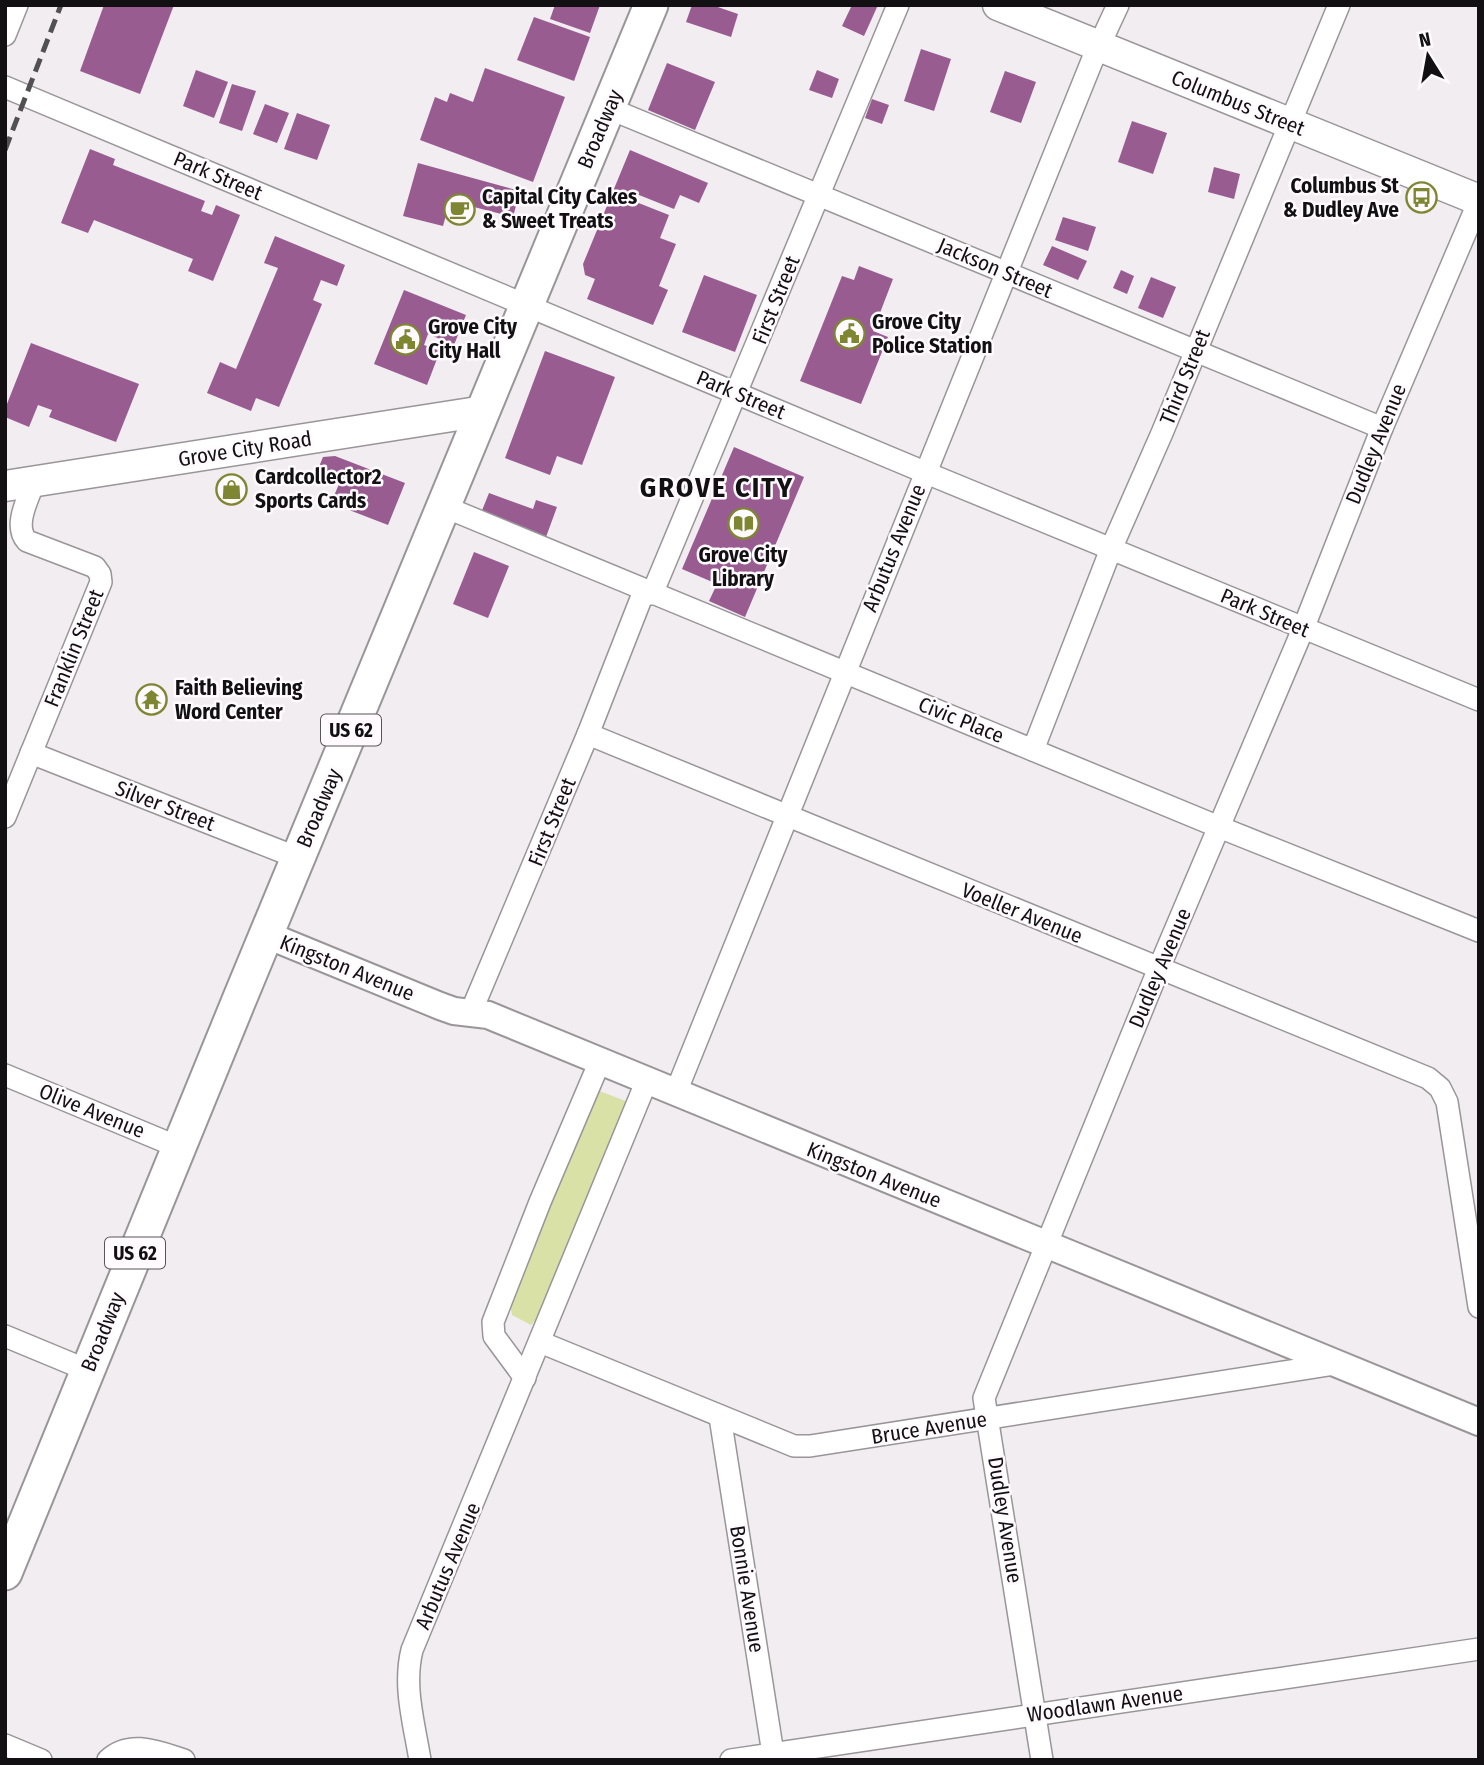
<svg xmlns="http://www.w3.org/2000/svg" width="1484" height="1765" viewBox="0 0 1484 1765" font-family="'Fira Sans Condensed',sans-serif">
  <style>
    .green { fill: #d9e1a6 }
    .building { fill: #985c91 }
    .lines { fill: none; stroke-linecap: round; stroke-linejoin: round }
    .minor-casing { stroke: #999598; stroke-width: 24 }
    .tertiary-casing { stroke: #999598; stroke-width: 30 }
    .secondary-casing { stroke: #999598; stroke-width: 33 }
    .primary-casing { stroke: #999598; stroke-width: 37 }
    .minor { stroke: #fff; stroke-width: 21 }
    .tertiary { stroke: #fff; stroke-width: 26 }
    .secondary { stroke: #fff; stroke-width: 30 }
    .primary { stroke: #fff; stroke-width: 33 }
    .rail { stroke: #535053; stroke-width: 5; stroke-dasharray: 14 7; stroke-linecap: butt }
    .labels { text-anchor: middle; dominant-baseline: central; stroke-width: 5; stroke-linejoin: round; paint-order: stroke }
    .shield { fill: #fefafe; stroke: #595659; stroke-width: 2 }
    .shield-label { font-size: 19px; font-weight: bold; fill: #121012 }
    .street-label { font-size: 21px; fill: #121012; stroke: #fefafe }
    .poi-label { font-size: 21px; font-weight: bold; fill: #121012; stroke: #fefafe; text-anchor: start }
    .district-label { font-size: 28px; font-weight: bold; letter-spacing: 2px; fill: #121012; stroke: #fefafe }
  </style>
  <rect width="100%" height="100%" fill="#f2edf1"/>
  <polygon class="green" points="597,1090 628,1102 538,1317 531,1325 512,1315 509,1298"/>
  <g class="building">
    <polygon points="104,5 174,5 140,94 80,71"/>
    <polygon points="555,5 600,5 590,33 550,19"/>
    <polygon points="692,5 712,5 738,14 731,37 686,22"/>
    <polygon points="852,5 878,5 864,36 842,26"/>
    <polygon points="534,17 590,37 574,81 517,60"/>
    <polygon points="921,49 951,59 934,111 904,101"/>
    <polygon points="667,63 715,82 695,130 648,110"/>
    <polygon points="485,68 565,97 533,182 420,140 435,97 447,102 450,93 473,102"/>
    <polygon points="196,70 228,82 214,118 183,106"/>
    <polygon points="817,70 839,79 832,98 809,90"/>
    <polygon points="1005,71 1036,82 1021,123 990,112"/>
    <polygon points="232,84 256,91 242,131 219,123"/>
    <polygon points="872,99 889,105 882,124 865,118"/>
    <polygon points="265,104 289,113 277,143 253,134"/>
    <polygon points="297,113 330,125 317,160 284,149"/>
    <polygon points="1132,121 1167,133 1153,174 1118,162"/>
    <polygon points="90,149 115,159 113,165 205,201 201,211 212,215 216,205 240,215 213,281 188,271 193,259 94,220 88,233 61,223"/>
    <polygon points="630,150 708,183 699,203 680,195 674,209 634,193 631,200 669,215 660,238 676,244 659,286 668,290 653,325 587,299 595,279 585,275 583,264"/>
    <polygon points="418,163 520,191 513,217 474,207 472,214 448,208 443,226 403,216"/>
    <polygon points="1214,167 1240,174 1234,199 1208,192"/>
    <polygon points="1063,217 1096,227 1088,251 1055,240"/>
    <polygon points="275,236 345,265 337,286 321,280 313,300 322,304 279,407 256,398 251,411 207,393 220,362 236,369 278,268 264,263"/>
    <polygon points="1052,246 1087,261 1078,280 1043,265"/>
    <polygon points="859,266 893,279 873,331 888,337 861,404 800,381 842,276 854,280"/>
    <polygon points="1121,270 1134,276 1127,294 1113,288"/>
    <polygon points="704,275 757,295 735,352 682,332"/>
    <polygon points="1151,277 1176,287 1163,318 1138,308"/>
    <polygon points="404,290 466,315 454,345 428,334 424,345 440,351 427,385 374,364"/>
    <polygon points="31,343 139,384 116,442 49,417 52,410 38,405 29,427 5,417 5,409"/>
    <polygon points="545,351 615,377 582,465 557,456 550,475 505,458"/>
    <polygon points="734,447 804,477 745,617 709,601 717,584 682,569"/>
    <polygon points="335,456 405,483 388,525 331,503 339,484 316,474 323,457"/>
    <polygon points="489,493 533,509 536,500 557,507 546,537 481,513"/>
    <polygon points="474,552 509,566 488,618 453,604"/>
  </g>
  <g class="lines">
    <defs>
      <g id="minor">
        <polyline points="5,35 17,5"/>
        <polyline points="5,87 941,479 1479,700"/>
        <polyline points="608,108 1382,428"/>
        <polyline points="445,507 1219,827 1479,931"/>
        <polyline points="652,594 898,5"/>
        <polyline points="588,734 1428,1078 1440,1088 1447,1102 1479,1307"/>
        <polyline points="1033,750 1111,549 1162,433 1339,5"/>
        <polyline points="31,753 298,858"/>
        <path d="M5,817L101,582L100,574L95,567L27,541C13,526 28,499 34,482"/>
        <polyline points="471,1012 588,734 644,591"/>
        <polyline points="5,1075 178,1147"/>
        <polyline points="676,1092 1092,61 1118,5"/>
        <polyline points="5,1336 87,1370"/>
        <polyline points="540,1342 794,1446 810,1446 1335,1364"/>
        <polyline points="525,1378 494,1336 493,1322 540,1202 600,1061"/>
        <polyline points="720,1417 774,1760"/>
        <polyline points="5,1745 41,1760"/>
        <path d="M108,1760C130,1739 159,1752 184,1760"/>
        <path d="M420,1760C414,1723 403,1686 412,1650L647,1080"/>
        <polyline points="731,1760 1479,1649"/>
        <polyline points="1042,1760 984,1398 1159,968 1303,629 1382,428 1479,201"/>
      </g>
      <polyline id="tertiary" points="267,935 440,1006 454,1011 488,1015 1479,1422"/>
      <g id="secondary">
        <polyline points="998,5 1479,200"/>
        <polyline points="5,486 484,411"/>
      </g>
      <path id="primary" d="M5,1573C217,1049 435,527 651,5"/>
    </defs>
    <use href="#minor" class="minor-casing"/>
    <use href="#tertiary" class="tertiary-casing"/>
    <use href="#secondary" class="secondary-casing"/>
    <use href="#primary" class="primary-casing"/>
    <use href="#minor" class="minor"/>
    <use href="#tertiary" class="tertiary"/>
    <use href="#secondary" class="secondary"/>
    <use href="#primary" class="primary"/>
    <polyline class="rail" points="5,150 61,5"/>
  </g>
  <defs>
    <symbol id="bus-ring" viewBox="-11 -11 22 22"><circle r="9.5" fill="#fefafe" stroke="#7e8632" stroke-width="1.5"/><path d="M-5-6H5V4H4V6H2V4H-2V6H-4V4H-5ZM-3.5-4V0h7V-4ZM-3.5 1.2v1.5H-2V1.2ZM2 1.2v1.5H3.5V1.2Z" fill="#7e8632"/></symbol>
    <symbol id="cafe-ring" viewBox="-11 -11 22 22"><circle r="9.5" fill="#fefafe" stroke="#7e8632" stroke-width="1.5"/><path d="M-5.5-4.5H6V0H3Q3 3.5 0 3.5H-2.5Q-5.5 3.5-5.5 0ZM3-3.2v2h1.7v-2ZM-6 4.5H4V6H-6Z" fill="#7e8632"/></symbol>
    <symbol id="civic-ring" viewBox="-11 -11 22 22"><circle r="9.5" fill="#fefafe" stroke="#7e8632" stroke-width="1.5"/><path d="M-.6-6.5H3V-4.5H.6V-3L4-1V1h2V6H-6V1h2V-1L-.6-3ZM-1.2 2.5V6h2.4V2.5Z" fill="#7e8632"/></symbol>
    <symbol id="shop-ring" viewBox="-11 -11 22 22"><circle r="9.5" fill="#fefafe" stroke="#7e8632" stroke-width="1.5"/><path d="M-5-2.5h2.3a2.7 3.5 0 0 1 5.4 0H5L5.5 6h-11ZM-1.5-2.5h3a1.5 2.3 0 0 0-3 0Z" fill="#7e8632"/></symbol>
    <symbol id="library-ring" viewBox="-11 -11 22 22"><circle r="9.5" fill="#fefafe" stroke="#7e8632" stroke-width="1.5"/><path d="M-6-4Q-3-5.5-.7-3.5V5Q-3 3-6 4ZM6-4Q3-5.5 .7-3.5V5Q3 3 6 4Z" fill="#7e8632"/></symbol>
    <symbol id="temple-ring" viewBox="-11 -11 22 22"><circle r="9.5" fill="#fefafe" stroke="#7e8632" stroke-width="1.5"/><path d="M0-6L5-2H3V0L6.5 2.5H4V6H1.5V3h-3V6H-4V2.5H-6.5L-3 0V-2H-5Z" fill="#7e8632"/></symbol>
  </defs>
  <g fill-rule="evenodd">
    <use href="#bus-ring" x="1404" y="180" width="35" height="35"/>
    <use href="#cafe-ring" x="442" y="192" width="35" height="35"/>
    <use href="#civic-ring" x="832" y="316" width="35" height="35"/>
    <use href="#civic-ring" x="388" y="322" width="35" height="35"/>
    <use href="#shop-ring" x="214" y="472" width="35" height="35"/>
    <use href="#library-ring" x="726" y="506" width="35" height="35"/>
    <use href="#temple-ring" x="134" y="682" width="35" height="35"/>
  </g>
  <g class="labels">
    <g class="shield">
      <rect x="321" y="714.5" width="60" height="31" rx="5"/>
      <rect x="105" y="1237.5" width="60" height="31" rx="5"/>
    </g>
    <g class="shield-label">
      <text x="351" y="730">US 62</text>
      <text x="135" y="1253">US 62</text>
    </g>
    <g class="street-label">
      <text transform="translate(1238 103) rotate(22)">Columbus Street</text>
      <text transform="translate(600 129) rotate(-67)">Broadway</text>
      <text transform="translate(218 176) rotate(23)">Park Street</text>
      <text transform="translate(995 268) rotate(23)">Jackson Street</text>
      <text transform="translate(776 300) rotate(-68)">First Street</text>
      <text transform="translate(1185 377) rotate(-68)">Third Street</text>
      <text transform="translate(741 395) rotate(23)">Park Street</text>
      <text transform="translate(1376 444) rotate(-68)">Dudley Avenue</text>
      <text transform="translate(245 449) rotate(-9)">Grove City Road</text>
      <text transform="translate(894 548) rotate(-68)">Arbutus Avenue</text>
      <text transform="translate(1265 613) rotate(23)">Park Street</text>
      <text transform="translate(74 648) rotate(-68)">Franklin Street</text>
      <text transform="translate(961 720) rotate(22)">Civic Place</text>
      <text transform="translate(165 806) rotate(21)">Silver Street</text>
      <text transform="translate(319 808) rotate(-67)">Broadway</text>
      <text transform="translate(552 822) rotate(-68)">First Street</text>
      <text transform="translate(1022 913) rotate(22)">Voeller Avenue</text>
      <text transform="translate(347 968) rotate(22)">Kingston Avenue</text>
      <text transform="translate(1160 968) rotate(-67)">Dudley Avenue</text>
      <text transform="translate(92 1111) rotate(22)">Olive Avenue</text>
      <text transform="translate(874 1175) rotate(22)">Kingston Avenue</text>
      <text transform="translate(103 1332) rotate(-68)">Broadway</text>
      <text transform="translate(929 1428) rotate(-9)">Bruce Avenue</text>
      <text transform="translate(1005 1520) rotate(81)">Dudley Avenue</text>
      <text transform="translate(448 1566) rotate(-67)">Arbutus Avenue</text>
      <text transform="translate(747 1589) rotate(81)">Bonnie Avenue</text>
      <text transform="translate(1105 1704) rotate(-8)">Woodlawn Avenue</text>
    </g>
    <g class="poi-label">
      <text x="1399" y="186" text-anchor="end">Columbus St<tspan x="1399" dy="24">&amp; Dudley Ave</tspan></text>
      <text x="482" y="197">Capital City Cakes<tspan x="482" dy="24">&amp; Sweet Treats</tspan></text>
      <text x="872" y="322">Grove City<tspan x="872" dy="24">Police Station</tspan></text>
      <text x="428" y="327">Grove City<tspan x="428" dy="24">City Hall</tspan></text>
      <text x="255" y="477">Cardcollector2<tspan x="255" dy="24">Sports Cards</tspan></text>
      <text x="743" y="555" text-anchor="middle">Grove City<tspan x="743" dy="24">Library</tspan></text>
      <text x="175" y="688">Faith Believing<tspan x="175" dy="24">Word Center</tspan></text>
    </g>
    <g class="district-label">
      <text x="717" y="487">GROVE CITY</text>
    </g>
  </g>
  <rect width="1484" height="1765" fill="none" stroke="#121012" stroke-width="14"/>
  <g transform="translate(1428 56) rotate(349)" stroke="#fefafe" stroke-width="5" paint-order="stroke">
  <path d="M0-5L12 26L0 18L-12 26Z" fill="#121012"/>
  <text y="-10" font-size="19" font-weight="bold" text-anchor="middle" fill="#121012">N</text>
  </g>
</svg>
